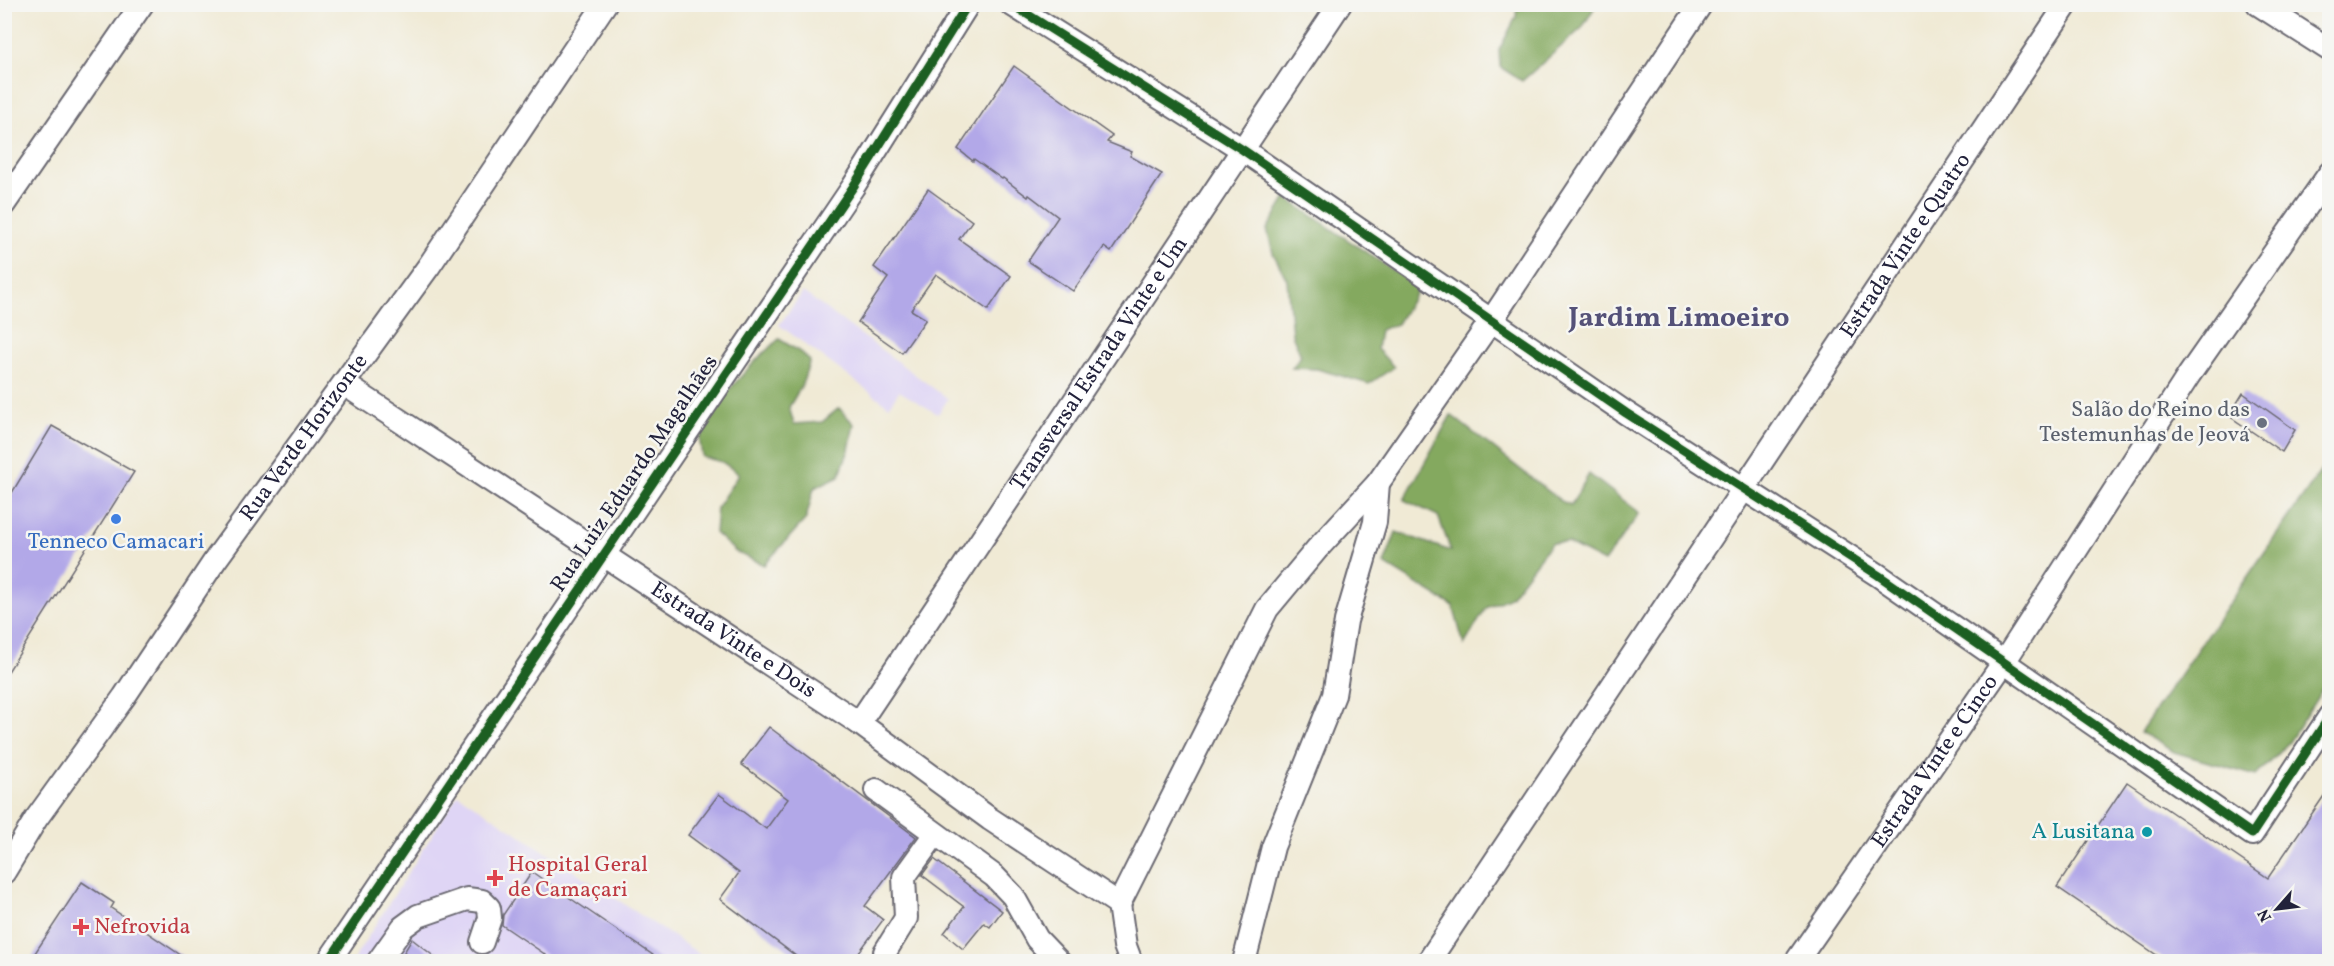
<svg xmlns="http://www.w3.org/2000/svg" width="2334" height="966" viewBox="0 0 2334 966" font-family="Vollkorn,serif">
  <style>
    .built { fill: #dfd5f5 }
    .forest { fill: #84a95f; stroke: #53664d; stroke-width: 1.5 }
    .building { fill: #b2a8e8 }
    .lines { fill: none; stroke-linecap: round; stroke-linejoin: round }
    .minor-casing { stroke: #6a6871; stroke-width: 26 }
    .minor { stroke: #fff; stroke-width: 22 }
    .cycleway-casing { stroke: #f6f6f2; stroke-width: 13 }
    .cycleway { stroke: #1b5e20; stroke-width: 9 }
    .worship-dot { fill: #6b7280; stroke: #f6f6f2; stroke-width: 2 }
    .shop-dot { fill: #3f7fe0; stroke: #f6f6f2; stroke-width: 2 }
    .culture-dot { fill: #0f9aa8; stroke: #f6f6f2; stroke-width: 2 }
    .health-dot { fill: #e0444e; stroke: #f6f6f2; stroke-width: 2 }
    .labels { text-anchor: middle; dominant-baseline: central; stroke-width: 5; stroke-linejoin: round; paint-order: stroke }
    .street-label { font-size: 22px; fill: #22223b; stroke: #f6f6f2 }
    .worship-label { font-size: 22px; fill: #5b616d; stroke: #f6f6f2; text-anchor: end }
    .shop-label { font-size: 22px; fill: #366cbe; stroke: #f6f6f2 }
    .culture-label { font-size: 22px; fill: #0d838f; stroke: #f6f6f2; text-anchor: end }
    .health-label { font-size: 22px; fill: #be3a42; stroke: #f6f6f2; text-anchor: start }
    .district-label { font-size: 28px; font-weight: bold; fill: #545178; stroke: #f6f6f2 }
  </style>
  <rect width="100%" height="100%" fill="#f6f6f2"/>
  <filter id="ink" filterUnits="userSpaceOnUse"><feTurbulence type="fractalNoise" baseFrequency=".0167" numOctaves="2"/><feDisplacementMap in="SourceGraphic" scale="12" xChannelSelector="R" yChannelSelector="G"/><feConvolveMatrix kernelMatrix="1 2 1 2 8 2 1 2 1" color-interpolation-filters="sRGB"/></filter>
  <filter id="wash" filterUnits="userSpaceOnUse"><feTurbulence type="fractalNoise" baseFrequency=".008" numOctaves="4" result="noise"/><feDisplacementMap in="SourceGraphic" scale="24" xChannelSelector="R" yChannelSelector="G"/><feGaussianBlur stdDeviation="1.35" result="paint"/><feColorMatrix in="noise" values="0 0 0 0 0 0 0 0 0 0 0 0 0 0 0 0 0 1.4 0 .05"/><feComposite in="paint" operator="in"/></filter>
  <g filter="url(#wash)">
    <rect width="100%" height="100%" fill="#f0ead5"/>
    <g class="built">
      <polygon points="803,292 948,399 938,414 899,391 889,406 779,325"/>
      <polygon points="458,794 710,961 352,962"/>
    </g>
    <g class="forest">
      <polygon points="1517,5 1517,4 1596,5 1582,28 1522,81 1500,67 1499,50 1516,17"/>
      <polygon points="1286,198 1419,288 1397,324 1380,330 1377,349 1394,367 1369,384 1317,369 1292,368 1301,356 1292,334 1287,280 1273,253 1267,229"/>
      <path d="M779,339L799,351L810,361L802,385L789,407L794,424L822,422L839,408L854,424L849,450L839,476L814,488L806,519L764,565L736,552L715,533L717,507L739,474L722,462L702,457C702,451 699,443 700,438C704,411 758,357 779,339Z"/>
      <polygon points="1451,415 1561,501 1571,505 1589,474 1640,513 1604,562 1567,543 1551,543 1510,597 1486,608 1464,645 1453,606 1384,564 1396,532 1451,551 1438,516 1404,500"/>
      <polygon points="2329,459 2329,679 2289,742 2256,776 2174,752 2140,732"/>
    </g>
    <g id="blocks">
      <g class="building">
        <polygon points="1014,66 1112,136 1107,142 1132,152 1130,156 1162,174 1111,252 1104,247 1073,291 1028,261 1058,217 1029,195 1028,197 1003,178 1002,179 974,159 973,161 958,149"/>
        <polygon points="928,189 972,221 959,239 1011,276 988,310 936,274 911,310 926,319 902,353 858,322 888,278 874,267"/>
        <polygon points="2243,393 2295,430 2282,452 2229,416"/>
        <polygon points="52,426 134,472 4,678 4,506"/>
        <polygon points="769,727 916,837 865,906 883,920 859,952 872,962 804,962 720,899 739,873 688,835 719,794 766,829 788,799 741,764"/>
        <polygon points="2127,782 2268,878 2330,787 2330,962 2167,962 2057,887"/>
        <polygon points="934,859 1002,911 990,927 984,923 963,949 944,933 964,907 922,875"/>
        <polygon points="532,872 663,962 542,962 546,955 502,925 503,915"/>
        <polygon points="82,882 114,903 111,908 191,962 29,962"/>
        <polygon points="412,939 441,962 398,962"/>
      </g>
    </g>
  </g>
  <g filter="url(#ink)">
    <use href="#blocks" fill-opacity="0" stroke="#6a6871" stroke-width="1.5"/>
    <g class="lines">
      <defs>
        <g id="minor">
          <polyline points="1011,4 1243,150 1626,413 1878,575 2252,834 2330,716"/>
          <polyline points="2258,4 2330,50"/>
          <polyline points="4,204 142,4"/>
          <path id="s1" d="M344,384L859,723L990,819L1119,904"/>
          <path id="s2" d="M859,723L1340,4"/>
          <polyline points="876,790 994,876 1013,896 1037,939 1059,962"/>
          <path id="s3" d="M4,872L36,819L124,697L216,559L429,266L605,4"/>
          <polyline points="1119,904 1267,609 1317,549 1378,483 1491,321 1701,4"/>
          <polyline points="1119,904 1125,946 1131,962"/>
          <polyline points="885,952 906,918 904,877 935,834"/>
          <polyline points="328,962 853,187 968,4"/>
          <polyline points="378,962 403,927 418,916 467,899 482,901 489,908 490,918 482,942"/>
          <polyline points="1244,962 1273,847 1334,695 1346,621 1375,522 1378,483"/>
          <path id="s4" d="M1428,962L2067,4"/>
          <path id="s5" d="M1796,962L2004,662L2189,375L2330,173"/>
        </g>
      </defs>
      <use href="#minor" class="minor-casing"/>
      <use href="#minor" class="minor"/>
      <defs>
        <g id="cycleway">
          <polyline points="1011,4 1243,150 1626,413 1878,575 2252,834 2330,716"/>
          <polyline points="328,962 853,187 968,4"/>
        </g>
      </defs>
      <use href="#cycleway" class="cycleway-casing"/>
      <use href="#cycleway" class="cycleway"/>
    </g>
  </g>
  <circle class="worship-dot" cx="2262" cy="423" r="6"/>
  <circle class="shop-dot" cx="116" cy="519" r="6"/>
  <circle class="culture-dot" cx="2147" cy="832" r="6"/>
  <g class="health-dot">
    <path d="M492 869h6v6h6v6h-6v6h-6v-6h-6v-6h6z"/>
    <path d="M78 918h6v6h6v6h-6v6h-6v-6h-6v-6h6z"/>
  </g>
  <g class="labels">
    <g class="street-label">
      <text stroke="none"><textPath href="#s4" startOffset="861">Estrada Vinte e Quatro</textPath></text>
      <text stroke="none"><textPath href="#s2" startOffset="432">Transversal Estrada Vinte e Um</textPath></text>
      <text stroke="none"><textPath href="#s3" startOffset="528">Rua Verde Horizonte</textPath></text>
      <text transform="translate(635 474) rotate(-56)">Rua Luiz Eduardo Magalhães</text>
      <text stroke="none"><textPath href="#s1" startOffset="466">Estrada Vinte e Dois</textPath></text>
      <text stroke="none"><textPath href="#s5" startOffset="244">Estrada Vinte e Cinco</textPath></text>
    </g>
    <g class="worship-label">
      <text x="2250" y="410">Salão do Reino das<tspan x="2250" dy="25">Testemunhas de Jeová</tspan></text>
    </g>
    <g class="shop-label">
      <text x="116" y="542">Tenneco Camacari</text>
    </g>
    <g class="culture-label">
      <text x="2135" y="832">A Lusitana</text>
    </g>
    <g class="health-label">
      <text x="508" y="865">Hospital Geral<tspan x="508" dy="25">de Camaçari</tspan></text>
      <text x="94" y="927">Nefrovida</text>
    </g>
    <g class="district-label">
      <text x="1679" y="318">Jardim Limoeiro</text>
    </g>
  </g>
  <rect width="2334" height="966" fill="none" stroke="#f6f6f2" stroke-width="24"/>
  <g transform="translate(2277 909) rotate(242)" stroke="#f6f6f2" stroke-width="4.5" paint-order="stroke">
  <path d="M0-4.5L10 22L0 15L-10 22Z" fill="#22223b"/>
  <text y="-9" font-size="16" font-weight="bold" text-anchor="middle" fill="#22223b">N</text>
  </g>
</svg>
